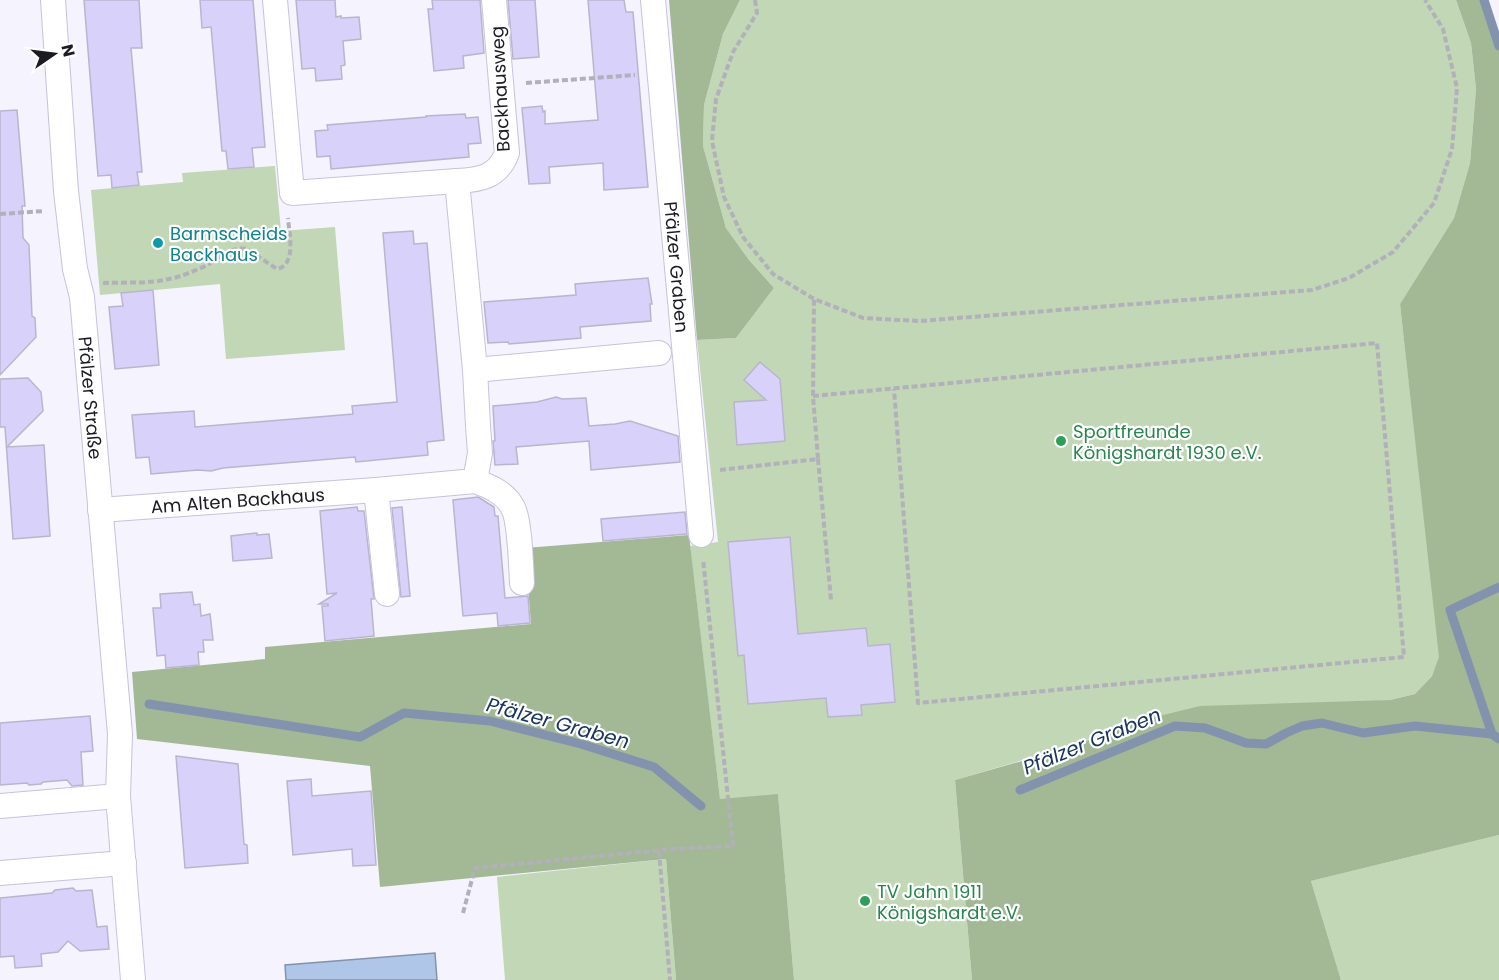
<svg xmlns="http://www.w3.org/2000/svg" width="1499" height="980" viewBox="0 0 1499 980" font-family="Poppins,sans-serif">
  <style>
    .green { fill: #c2d7b5 }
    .forest { fill: #a3b895 }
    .water { fill: #afc6e8; stroke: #8393ad; stroke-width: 1.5 }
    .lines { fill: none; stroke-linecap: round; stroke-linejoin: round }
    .stream { stroke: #8393ad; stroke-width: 9 }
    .building { fill: #d8d1f9; stroke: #b9b5cf; stroke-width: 1.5 }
    .minor-casing { stroke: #c7c2dd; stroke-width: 26 }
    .path { stroke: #b2b0bb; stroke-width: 4; stroke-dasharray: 6 3; stroke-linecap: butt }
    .minor { stroke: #fff; stroke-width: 24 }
    .culture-dot { fill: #0f9aa8; stroke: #fff; stroke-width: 2 }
    .leisure-dot { fill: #2e9e5b; stroke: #fff; stroke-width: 2 }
    .labels { text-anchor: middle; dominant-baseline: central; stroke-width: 4.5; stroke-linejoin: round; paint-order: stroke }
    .street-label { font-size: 18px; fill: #1c1b24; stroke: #fff }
    .culture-label { font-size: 18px; fill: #0d838f; stroke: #fff; text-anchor: start }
    .leisure-label { font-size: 18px; fill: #27864d; stroke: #fff; text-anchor: start }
    .water-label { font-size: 20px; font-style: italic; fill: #183661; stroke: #fff }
  </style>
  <rect width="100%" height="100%" fill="#f5f3fe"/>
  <g class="green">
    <polygon points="740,0 1456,0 1471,43 1476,89 1470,163 1454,218 1400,304 1440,657 1432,676 1415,694 1390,700 1151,718 1057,750 955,780 972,980 794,980 778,795 720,800 690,546 718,542 697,340 736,338 774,288 749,260 726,228 703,146 704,105 723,34"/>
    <polygon points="275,166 281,231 335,227 345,350 226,359 220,284 100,295 91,190 183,182 182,173"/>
    <polygon points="1499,835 1499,980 1341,980 1311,881"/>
    <polygon points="666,859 676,980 505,980 497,877"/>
  </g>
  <g class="forest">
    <polygon points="669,0 740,0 723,34 704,105 703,146 726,228 749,260 774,288 736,338 697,340"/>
    <polygon points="1456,0 1484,0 1499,44 1499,835 1311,881 1341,980 972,980 955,780 1057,751 1151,718 1200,706 1390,700 1415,694 1432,676 1439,657 1400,304 1454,218 1470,163 1476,89 1471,43"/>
    <polygon points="689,535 720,799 778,794 794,980 676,980 666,859 380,887 370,766 137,739 132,672 265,659 265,647 531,624 525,548"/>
  </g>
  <polygon class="water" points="435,953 437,980 286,980 285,965"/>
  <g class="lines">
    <g class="stream">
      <polyline points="1484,0 1499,46"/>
      <polyline points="1499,587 1450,610 1492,734 1499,739"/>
      <polyline points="149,704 360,737 404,713 490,721 581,744 654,767 701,806"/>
      <polyline points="1020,790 1175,726 1205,728 1246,743 1266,744 1286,733 1302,726 1322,723 1363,733 1415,726 1492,734"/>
    </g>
  </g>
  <g class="building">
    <polygon points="84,0 139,0 142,48 131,48 142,172 137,172 139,185 112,188 111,175 98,176"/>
    <polygon points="200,0 253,0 265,147 252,148 254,167 228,169 226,151 222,151 211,27 202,28"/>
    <polygon points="296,0 335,0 336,17 341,16 341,18 359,17 361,39 343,41 345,65 341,66 342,79 316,81 315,68 302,69"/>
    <polygon points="432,0 480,0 484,53 463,56 464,68 434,71 428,9 433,9"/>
    <polygon points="508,0 535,0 539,57 513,59"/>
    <polygon points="588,0 624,0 626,12 633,12 648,187 604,190 603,163 549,167 550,183 529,184 522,108 542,106 543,112 545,111 545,124 598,120"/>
    <polygon points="17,110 25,206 22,206 23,238 29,245 32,316 35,318 36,337 0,375 0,111"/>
    <polygon points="465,114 466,118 478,117 481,143 468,144 469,157 331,169 330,156 317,157 315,131 328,130 327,125 426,117 426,116"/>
    <polygon points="413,231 414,244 427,243 444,440 427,442 428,455 356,462 355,457 223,468 211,471 198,470 151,474 149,457 136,458 132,415 194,411 195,427 353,414 352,406 397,402 383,233"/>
    <polygon points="648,278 652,304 650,304 651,321 580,327 581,338 509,344 508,342 488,343 484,302 576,295 575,284"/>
    <polygon points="153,290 159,365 115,369 109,307 123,306 121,293"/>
    <polygon points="760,362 780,379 785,441 737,445 734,402 766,400 744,380"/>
    <polygon points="28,378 41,392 43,411 7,447 44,445 50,536 13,539 5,427 0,427 0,379"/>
    <polygon points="556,397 562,399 586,398 589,426 615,424 630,421 678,436 680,462 591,470 589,441 516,447 518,464 495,465 493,441 495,441 493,406 537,402"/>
    <polygon points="478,497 494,507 495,516 498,516 505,598 528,596 530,623 498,626 497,613 463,616 453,500"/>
    <polygon points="357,507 358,511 364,511 374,599 371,599 374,636 325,641 322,606 328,606 328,604 319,604 337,593 327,594 320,511"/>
    <polygon points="402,507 410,596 401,597 392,508"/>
    <polygon points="685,512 687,534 603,541 601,519"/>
    <polygon points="257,533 257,535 269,534 272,558 233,561 231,536"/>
    <polygon points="790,537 798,634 866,628 868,646 890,644 895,702 861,705 862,715 828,717 826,698 748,704 744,655 738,656 728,542"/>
    <polygon points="192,592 194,605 200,604 201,616 210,614 213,640 203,640 204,652 198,652 199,665 166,668 165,655 157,656 153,608 161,608 160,594"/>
    <polygon points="90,716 93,751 81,752 83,785 72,786 67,780 43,782 41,784 29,785 27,783 0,785 0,723"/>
    <polygon points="176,756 238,764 244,844 247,845 248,863 185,868"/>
    <polygon points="311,779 312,796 371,791 376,865 353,866 352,849 293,855 287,781"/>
    <polygon points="73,888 76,891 92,890 97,927 107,926 109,949 80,951 68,941 58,952 41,954 42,966 15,968 14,956 0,957 0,898 52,893 55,890"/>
  </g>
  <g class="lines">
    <defs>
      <g id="minor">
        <path id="s1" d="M53,0L66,191L75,269L82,297L120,734L118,796L133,980"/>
        <path id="s2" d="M653,0L701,535"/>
        <path d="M457,181C480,180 498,177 507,153L494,0"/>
        <polyline points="475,370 659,353"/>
        <path d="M475,481C489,486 506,493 513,508C520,521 521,566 522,583"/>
        <polyline points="376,490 387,594"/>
        <path id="s3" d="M100,510L376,490L475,481L480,453L478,426L475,370L457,181L292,193L275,0"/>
        <polyline points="0,806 118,796"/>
        <polyline points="0,873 124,863"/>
      </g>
    </defs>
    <use href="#minor" class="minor-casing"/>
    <g class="path">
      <polyline points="755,0 757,13 733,52 716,99 712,141 724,197 743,237 773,274 814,299 863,318 920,321 1312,290 1349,278 1393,252 1434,203 1452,149 1457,88 1443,29 1425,0"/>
      <polyline points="526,83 635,75"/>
      <polyline points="0,214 44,211"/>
      <path d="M103,283C124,282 149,284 169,279C180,277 191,272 201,268C216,262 229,245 247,249L277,269C297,265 289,233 288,218"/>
      <polyline points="813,396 1377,343 1404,657 918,703 894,389"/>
      <polyline points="818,459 831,600"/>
      <polyline points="720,470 818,459 813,396 814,299"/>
      <polyline points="659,851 670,980"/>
      <polyline points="463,913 475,868 672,849 733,846 703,559"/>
    </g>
    <use href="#minor" class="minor"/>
  </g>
  <circle class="culture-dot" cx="158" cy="243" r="6"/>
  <g class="leisure-dot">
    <circle cx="1061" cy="441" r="6"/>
    <circle cx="865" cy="901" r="6"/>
  </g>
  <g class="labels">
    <g class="street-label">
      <text transform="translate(500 89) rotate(-93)">Backhausweg</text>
      <text stroke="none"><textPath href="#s2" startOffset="268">Pfälzer Graben</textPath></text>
      <text stroke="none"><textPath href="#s1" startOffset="400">Pfälzer Straße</textPath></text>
      <text stroke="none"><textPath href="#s3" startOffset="138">Am Alten Backhaus</textPath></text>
    </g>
    <g class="culture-label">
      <text x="170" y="233">Barmscheids<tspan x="170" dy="21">Backhaus</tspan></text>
    </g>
    <g class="leisure-label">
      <text x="1073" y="431">Sportfreunde<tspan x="1073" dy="21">Königshardt 1930 e.V.</tspan></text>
      <text x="877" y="891">TV Jahn 1911<tspan x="877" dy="21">Königshardt e.V.</tspan></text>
    </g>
    <g class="water-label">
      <text transform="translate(558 723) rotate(15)">Pfälzer Graben</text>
      <text transform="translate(1092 741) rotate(-22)">Pfälzer Graben</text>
    </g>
  </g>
  <g transform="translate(54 54) rotate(76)" stroke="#ffffff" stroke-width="4.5" paint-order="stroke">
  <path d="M0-4.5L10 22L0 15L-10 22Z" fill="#1c1b24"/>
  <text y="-9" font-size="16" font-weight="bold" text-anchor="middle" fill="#1c1b24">N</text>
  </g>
</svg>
